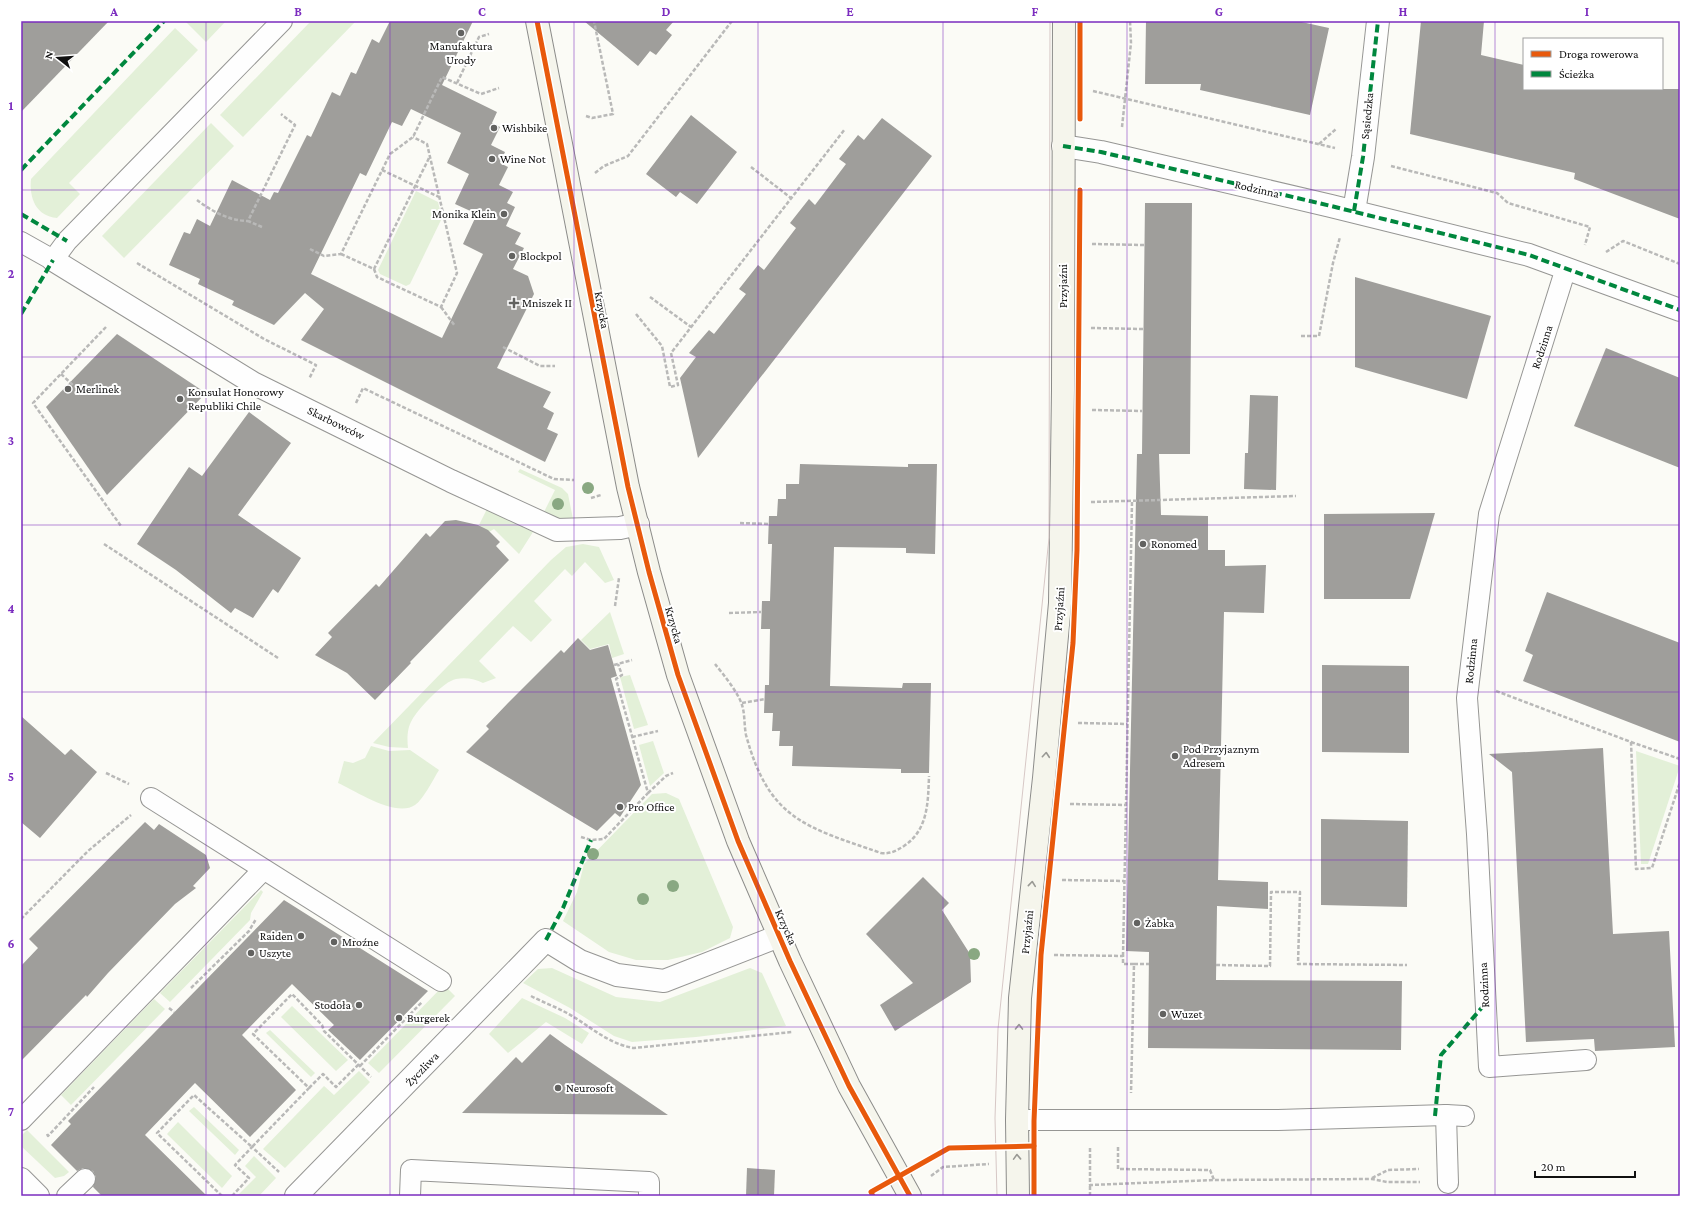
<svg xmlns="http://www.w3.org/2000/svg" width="1701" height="1217" viewBox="0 0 1701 1217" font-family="'Crimson Pro',serif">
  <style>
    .green { fill: #e3f0d8 }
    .building { fill: #9f9e9b; fill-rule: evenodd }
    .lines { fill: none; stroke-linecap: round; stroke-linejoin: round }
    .lane-casing { stroke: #969694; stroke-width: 22 }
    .street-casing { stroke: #969694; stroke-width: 24 }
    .secondary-casing { stroke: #8c8c8a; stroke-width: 24 }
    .path { stroke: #b9b9b8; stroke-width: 2.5; stroke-dasharray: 4 2; stroke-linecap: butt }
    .lane { stroke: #fefefe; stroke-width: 20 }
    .street { stroke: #fefefe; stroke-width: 22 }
    .secondary { stroke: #f5f5ec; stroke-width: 22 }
    .tram { stroke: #d7c8c6; stroke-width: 1 }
    .quiet { stroke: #00873e; stroke-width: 4; stroke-dasharray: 8 4; stroke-linecap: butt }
    .cycleway-casing { stroke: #fff; stroke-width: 8 }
    .cycleway { stroke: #e8590c; stroke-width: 5 }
    .tree { fill: #89a882 }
    .oneway { stroke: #999994 }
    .grid { fill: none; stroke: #7b2cbf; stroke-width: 1; stroke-opacity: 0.55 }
    .poi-dot { fill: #626260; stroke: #fff; stroke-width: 1.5 }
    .labels { text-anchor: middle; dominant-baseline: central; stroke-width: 4; stroke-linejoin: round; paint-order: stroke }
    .poi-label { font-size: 12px; fill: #101010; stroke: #fff; text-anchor: start }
    .street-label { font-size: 12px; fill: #101010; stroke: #fff }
    .neatline { fill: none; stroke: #7b2cbf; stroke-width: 1.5 }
    .grid-label { font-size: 13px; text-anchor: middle; font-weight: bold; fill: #7b2cbf }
  </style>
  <rect width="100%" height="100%" fill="#fbfbf6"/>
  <g class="green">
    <polygon points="185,21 226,21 206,42"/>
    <polygon points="311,21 356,21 243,137 220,115"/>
    <path d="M175,28L198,50L69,183L80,194L57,218C36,216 29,198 31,179Z"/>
    <polygon points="211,123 234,146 124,258 102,236"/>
    <polygon points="416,191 438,202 442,218 410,284 406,286 380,274 378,270"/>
    <polygon points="520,469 562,488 568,494 573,519 557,519 543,514 555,490 518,472"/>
    <polygon points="487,509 533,532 519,554 494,529 489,532 479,525"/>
    <path d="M583,544L599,547L614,580L605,583L585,562L572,576L565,569L534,601L552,620L531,642L513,626L479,661L496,678L483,683C475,679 466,677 456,679C444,681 418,709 412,720C407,728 407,739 408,748L389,747L373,743L551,560L566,547Z"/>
    <polygon points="610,612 624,654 612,658 609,644 590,649 581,640"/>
    <polygon points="630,675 648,725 634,729 620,677"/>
    <polygon points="653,741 664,773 650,786 639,745"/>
    <path d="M371,746L389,751L410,750L439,770C434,778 423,800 415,805C396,818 356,791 338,783L344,761L353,763L365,758Z"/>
    <polygon points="1636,751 1680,766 1648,864 1641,864"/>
    <polygon points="666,793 679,799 733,927 730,938 702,952 668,960 636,960 609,952 563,921 577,892 584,864 652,794"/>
    <polygon points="261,890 263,892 251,913 250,920 170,1002 160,993"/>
    <polygon points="552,968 616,997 660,1002 750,968 762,973 786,1026 696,1037 632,1042 614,1036 570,1008 523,983 538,969"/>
    <polygon points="444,985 455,996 379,1073 368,1063"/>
    <polygon points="522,998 565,1018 589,1033 582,1044 546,1022 508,1053 489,1034"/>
    <polygon points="154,999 165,1009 71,1105 61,1095"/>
    <polygon points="292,1006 348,1060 336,1071 281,1017"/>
    <polygon points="270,1030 315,1073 311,1077 266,1033"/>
    <polygon points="359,1071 370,1082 285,1168 263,1149 324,1086 334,1095"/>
    <polygon points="194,1107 239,1150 235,1155 189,1111"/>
    <polygon points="178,1122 232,1176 222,1188 167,1134"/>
    <polygon points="27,1130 69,1172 64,1176 55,1178 21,1146 21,1136"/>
    <polygon points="254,1156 276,1178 259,1196 237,1196 256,1177 245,1166"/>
  </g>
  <g class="building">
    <polygon points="21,21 109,21 21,112"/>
    <path d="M390,21H473L442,85L497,112L492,123L500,127L491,145L505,152L500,163L508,167L499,185L513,192L507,203L515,207L506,226L521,233L515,244L524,248L513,269L528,276L534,294L497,368L551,392L543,407L554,413L547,429L558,434L545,462L301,340L324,309L305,293L274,325L232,305L234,301L198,284L200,279L169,265L184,232L190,234L197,219L210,226L232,180L270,200L274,192L278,193L307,135L311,137L332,92L340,96L351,72L356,74L372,39L379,43ZM411,109L461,133L447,163L469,174L455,204L477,214L463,244L483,254L442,338L311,274L360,173L366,176L392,122L402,126Z"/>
    <polygon points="584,21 674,21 666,30 672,35 656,55 650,51 638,66"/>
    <polygon points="1146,21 1297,21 1329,28 1310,115 1200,90 1201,84 1145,84"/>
    <polygon points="1421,21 1484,21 1481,55 1524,65 1524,89 1680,89 1680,219 1574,179 1575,173 1410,134"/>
    <polygon points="691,115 737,152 697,204 680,192 676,197 646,174"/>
    <polygon points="882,118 932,156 698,458 680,378 696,357 689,353 709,330 714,334 746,294 739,289 758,265 764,270 796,228 790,223 809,199 815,205 846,164 839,159 858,135 864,140"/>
    <polygon points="1145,203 1192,203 1190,454 1159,454 1161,515 1208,516 1208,550 1225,550 1225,566 1266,565 1264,613 1224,612 1218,880 1268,882 1268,909 1217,906 1216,980 1402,981 1401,1050 1148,1048 1149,952 1126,951 1137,454 1142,454"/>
    <polygon points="1355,277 1491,316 1467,399 1355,367"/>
    <polygon points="117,334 206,393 107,495 46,407"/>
    <polygon points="1606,348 1680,378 1680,468 1574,426"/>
    <polygon points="1250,395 1278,396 1276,490 1244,489 1245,453 1248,453"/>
    <polygon points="249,412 291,443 238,515 301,558 278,593 273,589 253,618 235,608 231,613 176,570 137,544 189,467 202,476"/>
    <polygon points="800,464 908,467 908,464 937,464 935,554 906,553 906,548 834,547 830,686 902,688 903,683 931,683 929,773 901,773 901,769 792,766 793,746 779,746 780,731 772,731 773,713 764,713 765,685 769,685 770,629 761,629 762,601 770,601 772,544 768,544 769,516 777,516 778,499 786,499 786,484 799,484"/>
    <polygon points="1435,513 1410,599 1324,599 1324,514"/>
    <polygon points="456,520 478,525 488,530 500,542 496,546 509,560 410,662 411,663 375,700 347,673 315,655 332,637 328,633 376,584 379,587 426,533 430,537 445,521"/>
    <polygon points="1547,592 1680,643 1680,742 1523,681 1533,655 1525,651"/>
    <polygon points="578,638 590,650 608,645 617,676 611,678 641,785 620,817 615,813 597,831 466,752 489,729 486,726 508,703 561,650 564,653"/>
    <polygon points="1322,665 1409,666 1409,753 1322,752"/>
    <polygon points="21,716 65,755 71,749 97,772 40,838 21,822"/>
    <polygon points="1603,748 1613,934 1669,931 1675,1047 1595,1051 1594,1039 1526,1042 1512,772 1489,754"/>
    <polygon points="1321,819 1408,821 1407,907 1321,905"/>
    <polygon points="145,822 154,830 159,824 206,855 210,868 193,886 196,888 175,904 108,973 87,997 86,995 21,1061 21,966 38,948 29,939"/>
    <polygon points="923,877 949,903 942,910 970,954 971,982 895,1031 880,1005 913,983 866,934"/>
    <polygon points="284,900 428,991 360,1060 328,1030 334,1025 292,984 242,1035 296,1090 250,1137 195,1083 145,1135 207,1196 102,1196 93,1187 96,1177 93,1171 83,1168 77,1171 51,1145 71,1124 68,1121"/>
    <polygon points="550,1034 565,1045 668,1115 462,1113 516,1057 522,1063"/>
    <polygon points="747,1168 775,1170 774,1196 746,1196"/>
  </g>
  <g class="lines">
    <defs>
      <g id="lane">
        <polyline points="21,242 53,260 67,241 282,21"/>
        <polyline points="1566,268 1489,514 1467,698 1477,834 1489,1067 1586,1060"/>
        <polyline points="151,798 441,981"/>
        <polyline points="1446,1115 1448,1183"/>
        <polyline points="21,1120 263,870"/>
        <polyline points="1017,1120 1278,1120 1446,1115 1464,1116"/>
        <polyline points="67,1196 85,1179"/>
        <polyline points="410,1196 411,1170 649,1182 649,1196"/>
      </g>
      <g id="street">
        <polyline points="1063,146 1101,152 1331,206 1529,255 1680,310"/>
        <polyline points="1354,211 1363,157 1378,21"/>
        <polyline points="53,260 253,383 451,481 557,530 620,528 638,524"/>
        <polyline points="21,1179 38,1196"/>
        <polyline points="296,1196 546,940 580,961 617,975 664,981 779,936"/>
      </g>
      <g id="secondary">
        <polyline points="537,21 628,487 649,572 678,675 738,841 790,961 849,1086 910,1196"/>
        <polyline points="1018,1196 1017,1120 1020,998 1044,778 1060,603 1063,390 1064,21"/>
      </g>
    </defs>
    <use href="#lane" class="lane-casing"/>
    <use href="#street" class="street-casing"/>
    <use href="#secondary" class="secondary-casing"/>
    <g class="path">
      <polyline points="457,83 479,37 489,34"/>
      <polyline points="1093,91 1335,148"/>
      <polyline points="586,116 592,118 613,114 594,21"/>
      <polyline points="1122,127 1131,43 1130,21"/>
      <polyline points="1319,144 1336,129"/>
      <polyline points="1391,166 1497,193 1508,203 1590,227 1585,245"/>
      <polyline points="751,167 791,198"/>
      <polyline points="382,170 441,198"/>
      <polyline points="595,173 604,166 628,156 732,21"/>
      <path d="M197,200C211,211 230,221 248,221"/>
      <polyline points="262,227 248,221 295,125 281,114"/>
      <polyline points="1092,244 1144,245"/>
      <polyline points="310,249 324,256 341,254 390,154 413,137 442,77 481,94 499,88"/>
      <polyline points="1606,252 1623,241 1680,264"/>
      <polyline points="341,254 374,269 429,158"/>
      <polyline points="137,263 264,339 316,365 309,379"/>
      <polyline points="374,269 377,277 441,307 457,273 427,144 413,137"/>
      <polyline points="650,297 691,327"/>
      <polyline points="441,307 455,326"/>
      <polyline points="636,314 662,346 670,387 678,385 671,353 845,129"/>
      <polyline points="106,327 33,403 121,526"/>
      <polyline points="1091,328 1143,329"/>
      <polyline points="1301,336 1319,336 1333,263 1340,237"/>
      <polyline points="503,347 540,366 555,366"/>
      <polyline points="61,374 73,385"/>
      <polyline points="356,403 363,388 554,479 574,480"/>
      <polyline points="1092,410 1142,411"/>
      <polyline points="591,498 601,495"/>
      <polyline points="1091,502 1296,496"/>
      <polyline points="740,523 769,524"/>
      <polyline points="104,544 278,658"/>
      <polyline points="615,606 619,578"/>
      <polyline points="729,613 761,612"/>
      <path d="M715,664C723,674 738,692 742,705C745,714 744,725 746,735C769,820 806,827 881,853C891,854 896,851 904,846C928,830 928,803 929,776"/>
      <polyline points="614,665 632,660"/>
      <polyline points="1496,691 1631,742 1636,869 1652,868 1680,782"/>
      <polyline points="742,703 765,699"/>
      <polyline points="1078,723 1127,724"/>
      <polyline points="632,737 658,731"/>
      <polyline points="1631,742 1680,759"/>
      <polyline points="106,773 129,784"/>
      <polyline points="648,793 666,776 673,773"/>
      <polyline points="1070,804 1126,805"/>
      <polyline points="581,837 591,840 604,839 648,793 616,679 622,675 618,664"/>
      <polyline points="1062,880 1124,881"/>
      <polyline points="21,919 88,851 131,815"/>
      <polyline points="1054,955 1123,956 1123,964 1134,964 1131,1093"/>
      <polyline points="1123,956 1132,502"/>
      <polyline points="1134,964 1149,964"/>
      <polyline points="1216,965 1270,966 1271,892 1300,892 1298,964 1407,965"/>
      <polyline points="191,988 249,931 256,919"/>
      <path d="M531,996C542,1002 554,1006 565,1012C588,1024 607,1044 634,1048L792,1032"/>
      <polyline points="169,1008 174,1012"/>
      <polyline points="360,1066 422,1002"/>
      <polyline points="309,1088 323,1074 336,1087 359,1064"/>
      <polyline points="47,1134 48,1136 94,1087"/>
      <polyline points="1118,1147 1118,1169 1210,1170 1214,1180"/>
      <polyline points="1090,1148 1090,1185 1214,1180 1372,1179 1387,1182 1420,1182"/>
      <polyline points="931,1176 943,1167 989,1164"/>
      <polyline points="1372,1178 1388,1170 1419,1169"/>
      <polyline points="222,1196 157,1133 194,1095 252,1147 309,1088 253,1034 292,994 322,1025 324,1031 371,1077"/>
      <polyline points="232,1196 249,1178 235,1165 252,1147 279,1172"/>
      <polyline points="1090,1196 1090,1185"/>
    </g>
    <use href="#lane" class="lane"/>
    <use href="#street" class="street"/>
    <use href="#secondary" class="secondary"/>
    <polyline class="tram" points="997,1196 995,1118 998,1029 1049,538 1050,21"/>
    <g class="quiet">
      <polyline points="1063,146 1101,152 1331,206 1529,255 1680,310"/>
      <polyline points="21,170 164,21"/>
      <polyline points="1354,211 1363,157 1378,21"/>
      <polyline points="21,214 67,241"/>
      <polyline points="21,314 53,260"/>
      <polyline points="546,940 563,908 591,840"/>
      <polyline points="1435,1116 1441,1055 1485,1004"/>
    </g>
    <defs>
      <g id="cycleway">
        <polyline points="537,21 628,487 649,572 678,675 738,841 790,961 849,1086 910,1196"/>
        <polyline points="1080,119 1080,21"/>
        <polyline points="873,1196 871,1192 949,1148 1034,1146"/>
        <polyline points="1034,1196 1034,1121 1041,955 1073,643 1077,550 1080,190"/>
      </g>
    </defs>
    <use href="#cycleway" class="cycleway-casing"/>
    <use href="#cycleway" class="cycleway"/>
  </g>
  <g class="tree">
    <circle cx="588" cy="488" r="6"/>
    <circle cx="558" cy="504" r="6"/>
    <circle cx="593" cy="854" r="6"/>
    <circle cx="673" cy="886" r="6"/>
    <circle cx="643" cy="899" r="6"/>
    <circle cx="974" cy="954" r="6"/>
  </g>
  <defs><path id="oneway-chevron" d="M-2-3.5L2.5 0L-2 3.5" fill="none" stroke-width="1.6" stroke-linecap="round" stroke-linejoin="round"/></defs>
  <g class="oneway">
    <use href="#oneway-chevron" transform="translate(1046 755) rotate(-85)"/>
    <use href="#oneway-chevron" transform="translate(1032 884) rotate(-84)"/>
    <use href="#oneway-chevron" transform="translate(1019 1027) rotate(-89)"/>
    <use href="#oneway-chevron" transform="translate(1017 1157) rotate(-92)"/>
  </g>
  <path class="grid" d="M206,21V1196M390,21V1196M574,21V1196M758,21V1196M943,21V1196M1127,21V1196M1311,21V1196M1495,21V1196M21,190H1680M21,357H1680M21,525H1680M21,692H1680M21,860H1680M21,1027H1680"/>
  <g class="poi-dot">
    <circle cx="461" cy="33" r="4"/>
    <circle cx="494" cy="128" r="4"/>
    <circle cx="492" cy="159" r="4"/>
    <circle cx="504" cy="214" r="4"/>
    <circle cx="512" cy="256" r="4"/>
    <path d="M512 297h4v4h4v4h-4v4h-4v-4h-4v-4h4z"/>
    <circle cx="68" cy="389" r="4"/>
    <circle cx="180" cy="399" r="4"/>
    <circle cx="1143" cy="544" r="4"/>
    <circle cx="1175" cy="756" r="4"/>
    <circle cx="620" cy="807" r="4"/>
    <circle cx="1137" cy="923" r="4"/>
    <circle cx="301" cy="936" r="4"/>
    <circle cx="334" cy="942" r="4"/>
    <circle cx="251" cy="953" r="4"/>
    <circle cx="359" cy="1005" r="4"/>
    <circle cx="1163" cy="1014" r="4"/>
    <circle cx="399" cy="1018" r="4"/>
    <circle cx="558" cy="1088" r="4"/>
  </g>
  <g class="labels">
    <g class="poi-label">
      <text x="461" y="46" text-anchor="middle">Manufaktura<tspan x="461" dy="14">Urody</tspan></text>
      <text x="502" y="128">Wishbike</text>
      <text x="500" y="159">Wine Not</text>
      <text x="496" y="214" text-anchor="end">Monika Klein</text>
      <text x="520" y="256">Blockpol</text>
      <text x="522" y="303">Mniszek II</text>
      <text x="76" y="389">Merlinek</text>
      <text x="188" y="392">Konsulat Honorowy<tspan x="188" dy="14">Republiki Chile</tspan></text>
      <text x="1151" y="544">Ronomed</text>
      <text x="1183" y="749">Pod Przyjaznym<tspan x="1183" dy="14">Adresem</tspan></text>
      <text x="628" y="807">Pro Office</text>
      <text x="1145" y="923">Żabka</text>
      <text x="293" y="936" text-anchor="end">Raiden</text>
      <text x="342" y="942">Mroźne</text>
      <text x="259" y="953">Uszyte</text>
      <text x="351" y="1005" text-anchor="end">Stodoła</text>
      <text x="1171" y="1014">Wuzet</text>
      <text x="407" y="1018">Burgerek</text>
      <text x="566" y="1088">Neurosoft</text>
    </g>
    <g class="street-label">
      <text transform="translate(1367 116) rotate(-84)">Sąsiedzka</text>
      <text transform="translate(1257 189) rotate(13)">Rodzinna</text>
      <text transform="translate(1063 286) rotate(-90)">Przyjaźni</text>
      <text transform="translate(602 310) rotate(79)">Krzycka</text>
      <text transform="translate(1542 347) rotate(-72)">Rodzinna</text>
      <text transform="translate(336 423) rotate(26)">Skarbowców</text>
      <text transform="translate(1059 609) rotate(-86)">Przyjaźni</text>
      <text transform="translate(674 625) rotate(74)">Krzycka</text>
      <text transform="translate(1471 661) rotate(-84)">Rodzinna</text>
      <text transform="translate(786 927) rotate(66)">Krzycka</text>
      <text transform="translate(1027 932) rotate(-84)">Przyjaźni</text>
      <text transform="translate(1484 985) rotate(-93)">Rodzinna</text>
      <text transform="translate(422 1069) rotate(-46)">Życzliwa</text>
    </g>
  </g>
  <rect width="1701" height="1217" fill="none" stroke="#ffffff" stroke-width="44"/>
  <rect x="1523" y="38" width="140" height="52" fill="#ffffff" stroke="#9f9f9f"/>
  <rect x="1531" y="51" width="20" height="6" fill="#e8590c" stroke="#9f9f9f"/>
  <text x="1559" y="58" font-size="12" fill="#101010">Droga rowerowa</text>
  <rect x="1531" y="71" width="20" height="6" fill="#00873e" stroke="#9f9f9f"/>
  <text x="1559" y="78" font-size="12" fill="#101010">Ścieżka</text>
  <g transform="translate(58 58) rotate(287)" stroke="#ffffff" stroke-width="3" paint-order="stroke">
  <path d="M0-3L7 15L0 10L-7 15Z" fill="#101010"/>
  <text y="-6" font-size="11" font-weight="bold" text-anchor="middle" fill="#101010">N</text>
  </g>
  <path d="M1535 1171v6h100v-6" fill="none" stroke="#101010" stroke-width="2"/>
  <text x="1541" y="1171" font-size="12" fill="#101010" stroke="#ffffff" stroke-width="3" paint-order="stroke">20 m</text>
  <rect x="22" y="22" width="1657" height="1173" class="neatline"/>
  <g class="grid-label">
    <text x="114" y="16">A</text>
    <text x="298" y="16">B</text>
    <text x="482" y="16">C</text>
    <text x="666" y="16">D</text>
    <text x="850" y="16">E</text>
    <text x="1035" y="16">F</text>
    <text x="1219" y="16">G</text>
    <text x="1403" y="16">H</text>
    <text x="1587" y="16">I</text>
    <text x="11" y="110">1</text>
    <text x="11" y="278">2</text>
    <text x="11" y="445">3</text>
    <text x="11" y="613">4</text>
    <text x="11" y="781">5</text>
    <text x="11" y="948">6</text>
    <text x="11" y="1116">7</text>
  </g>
</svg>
